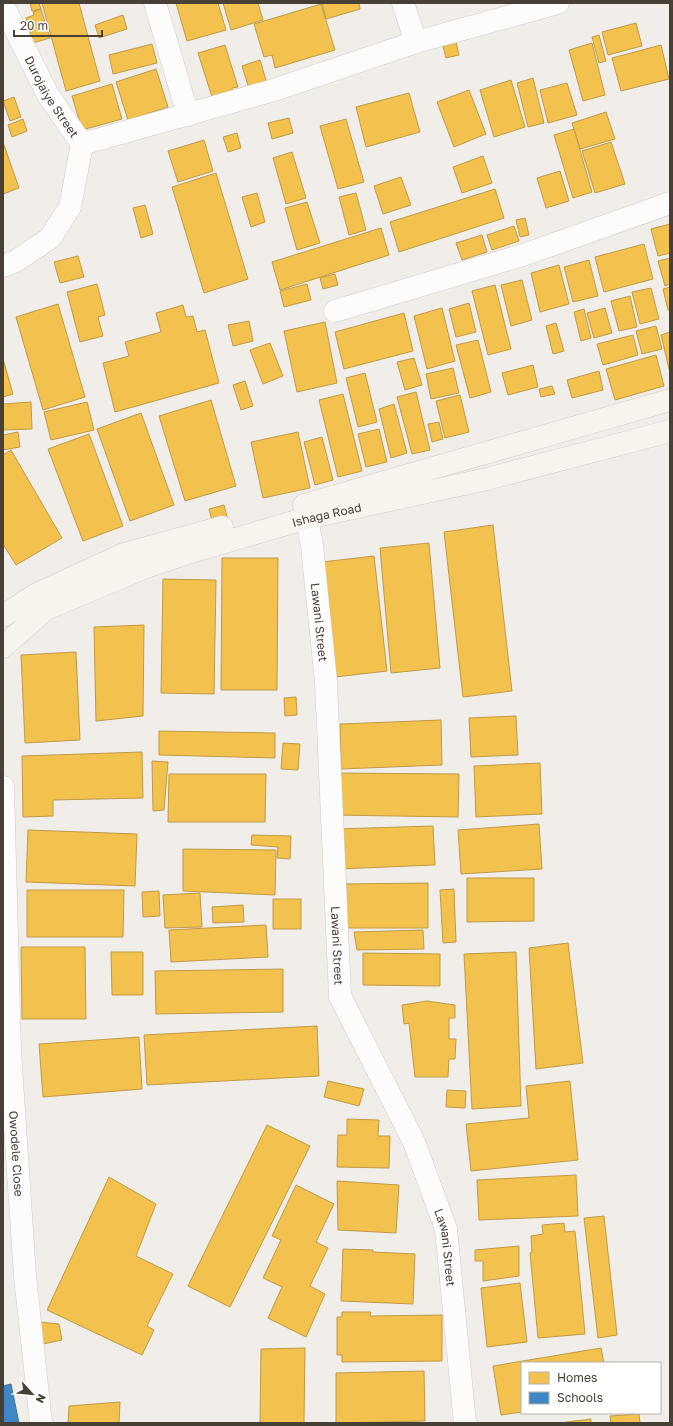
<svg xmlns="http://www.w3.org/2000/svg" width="673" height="1426" viewBox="0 0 673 1426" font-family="'Golos Text',sans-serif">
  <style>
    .homes { fill: #f2c14e; stroke: #bf9a46 }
    .schools { fill: #3f88c5; stroke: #42729a }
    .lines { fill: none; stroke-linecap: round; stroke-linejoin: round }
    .street-casing { stroke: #cfccc7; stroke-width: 23 }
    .secondary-casing { stroke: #d1cbc1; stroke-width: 23 }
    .street { stroke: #fdfcfc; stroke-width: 22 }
    .secondary { stroke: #f7f4ee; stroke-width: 22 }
    .labels { text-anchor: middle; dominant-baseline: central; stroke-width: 4; stroke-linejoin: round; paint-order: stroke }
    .street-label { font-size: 12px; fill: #483f35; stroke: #fff }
  </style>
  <rect width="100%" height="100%" fill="#f1eeea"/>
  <g class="homes">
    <polygon points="30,3 39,3 41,9 32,11"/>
    <polygon points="42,3 79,3 100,81 66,91"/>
    <polygon points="176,3 218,3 226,30 187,41"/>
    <polygon points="223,3 258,3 263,20 231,30"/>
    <polygon points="322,3 359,3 360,9 326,19"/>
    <polygon points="321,4 335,50 275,68 272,55 264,57 254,24"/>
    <polygon points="41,9 50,38 33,43 26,18 34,15 33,12"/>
    <polygon points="123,15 127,29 99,38 95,25"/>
    <polygon points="636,23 642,46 608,55 602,32"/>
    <polygon points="599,35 606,61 599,63 592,37"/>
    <polygon points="456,42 459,55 446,58 443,46"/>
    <polygon points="592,43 605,95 583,101 569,50"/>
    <polygon points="152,44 157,63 113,74 109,55"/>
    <polygon points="225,45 238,87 232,88 234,94 213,100 198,53"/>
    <polygon points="661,45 669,79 621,91 612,58"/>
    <polygon points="260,60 269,90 251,95 242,66"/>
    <polygon points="156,69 168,107 128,120 116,82"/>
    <polygon points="533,78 544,123 528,127 517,83"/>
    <polygon points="511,80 525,127 494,137 480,90"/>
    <polygon points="567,83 577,115 548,123 540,90"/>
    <polygon points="112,84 122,119 82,130 72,96"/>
    <polygon points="469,90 486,134 454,147 437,102"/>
    <polygon points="409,93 420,132 366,147 356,107"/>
    <polygon points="14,97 21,117 10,121 3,101"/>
    <polygon points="606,112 615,139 580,149 572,123"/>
    <polygon points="289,118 293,133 272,139 268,123"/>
    <polygon points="23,119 27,131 12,137 8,125"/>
    <polygon points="346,119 364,182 338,189 320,126"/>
    <polygon points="574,129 592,192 573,198 554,135"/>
    <polygon points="237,133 241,148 228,152 223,137"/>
    <polygon points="204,140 213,171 178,182 168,151"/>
    <polygon points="3,142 19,188 3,194"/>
    <polygon points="611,142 625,184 595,193 582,151"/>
    <polygon points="292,152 306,198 286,204 273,158"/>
    <polygon points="483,156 492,183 462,193 453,167"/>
    <polygon points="560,171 569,201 546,208 537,178"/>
    <polygon points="216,173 248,279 204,293 172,187"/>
    <polygon points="401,177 411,205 383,214 374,186"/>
    <polygon points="495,189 504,218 399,252 390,222"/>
    <polygon points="257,193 265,222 251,227 242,197"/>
    <polygon points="356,193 366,230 349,235 339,197"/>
    <polygon points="307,202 320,243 297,250 285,208"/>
    <polygon points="145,205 153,234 141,238 133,208"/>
    <polygon points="525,218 529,235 520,237 516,220"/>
    <polygon points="670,224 670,253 658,256 651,229"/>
    <polygon points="514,226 519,241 492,250 487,235"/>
    <polygon points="381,228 389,255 280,290 272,262"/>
    <polygon points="482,235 487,252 462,260 456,243"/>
    <polygon points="644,244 653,279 604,292 595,257"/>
    <polygon points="78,256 84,277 60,283 54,262"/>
    <polygon points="670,258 670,284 665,286 658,261"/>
    <polygon points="589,260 598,296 573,302 564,267"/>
    <polygon points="559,265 569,304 540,312 531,273"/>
    <polygon points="335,274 338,285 323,289 320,278"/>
    <polygon points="522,280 532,320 511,326 501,285"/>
    <polygon points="97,284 105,315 98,317 103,336 80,342 67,292"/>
    <polygon points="307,284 311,300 284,307 280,291"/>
    <polygon points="495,285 511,349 488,355 472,291"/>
    <polygon points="670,287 670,310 668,310 663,289"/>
    <polygon points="651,288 659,319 640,324 632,292"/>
    <polygon points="630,296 637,327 619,331 611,301"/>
    <polygon points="469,303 476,332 456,337 449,309"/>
    <polygon points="58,304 85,397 43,410 16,317"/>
    <polygon points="183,305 186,317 193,316 197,332 205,330 219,383 115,412 103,363 129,356 125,342 161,332 156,313"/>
    <polygon points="442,308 455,361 427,369 414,316"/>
    <polygon points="605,308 612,333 594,338 587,313"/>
    <polygon points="584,309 591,338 581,341 574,312"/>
    <polygon points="404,313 413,351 344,369 335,332"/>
    <polygon points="249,321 253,341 233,346 228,325"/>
    <polygon points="325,322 337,383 297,392 284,331"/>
    <polygon points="556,323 564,351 553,354 546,326"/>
    <polygon points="656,326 662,349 642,354 636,331"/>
    <polygon points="670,332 670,373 661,335"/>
    <polygon points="633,335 638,355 603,365 597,344"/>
    <polygon points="478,340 491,392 470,398 456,345"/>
    <polygon points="270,343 283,376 263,384 250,350"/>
    <polygon points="656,355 664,386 615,400 606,369"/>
    <polygon points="414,358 422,385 405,390 397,362"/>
    <polygon points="3,359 13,394 3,397"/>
    <polygon points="533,365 538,387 508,395 502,373"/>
    <polygon points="453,368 459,393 431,399 426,374"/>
    <polygon points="599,371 603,390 572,398 567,380"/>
    <polygon points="365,373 377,422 358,427 346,378"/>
    <polygon points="245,381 253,406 241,410 233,385"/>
    <polygon points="552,386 555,394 541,397 539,389"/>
    <polygon points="416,392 430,450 412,454 397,397"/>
    <polygon points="343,394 362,471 338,477 319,400"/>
    <polygon points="460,395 469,432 445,438 436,401"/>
    <polygon points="211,400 236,486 185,501 159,416"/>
    <polygon points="31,402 32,429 3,430 3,404"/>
    <polygon points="87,402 94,430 51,440 44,412"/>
    <polygon points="394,404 407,453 391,458 379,409"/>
    <polygon points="141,413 174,505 130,521 97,429"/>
    <polygon points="439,422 443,439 432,442 428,424"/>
    <polygon points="379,429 387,462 366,467 358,434"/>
    <polygon points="18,432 20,447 3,450 3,435"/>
    <polygon points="298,432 310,488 263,498 251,442"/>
    <polygon points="89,434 123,526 83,541 48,449"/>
    <polygon points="322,437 333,480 315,485 304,442"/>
    <polygon points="11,450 62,538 16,565 3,544 3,455"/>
    <polygon points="224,505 229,524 214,528 209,509"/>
    <polygon points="493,525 512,691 463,697 444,532"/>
    <polygon points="429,543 440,668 391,673 380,548"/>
    <polygon points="374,556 387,671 335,677 322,562"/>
    <polygon points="222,558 278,558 277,690 221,690"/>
    <polygon points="163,579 216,580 214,694 161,693"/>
    <polygon points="144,625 143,716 96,721 94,627"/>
    <polygon points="76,652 80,740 25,743 21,655"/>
    <polygon points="296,697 297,715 285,716 284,698"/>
    <polygon points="516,716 518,755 471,757 469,718"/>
    <polygon points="441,720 442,765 341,769 340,724"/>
    <polygon points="159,731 275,733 275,758 159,755"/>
    <polygon points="283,743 300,744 298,770 281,769"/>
    <polygon points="142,752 143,798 53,800 53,816 23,817 22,756"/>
    <polygon points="152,761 168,762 164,810 153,811"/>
    <polygon points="540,763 542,814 476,817 474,766"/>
    <polygon points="333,773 459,774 458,817 333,815"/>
    <polygon points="169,774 266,774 265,822 168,822"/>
    <polygon points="539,824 542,869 461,874 458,830"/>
    <polygon points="433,826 435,865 337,869 336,829"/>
    <polygon points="28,830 137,834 135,886 26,882"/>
    <polygon points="252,835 291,836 290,859 277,858 278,847 251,845"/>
    <polygon points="183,849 276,850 275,895 183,891"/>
    <polygon points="467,878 534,878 534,921 467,922"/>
    <polygon points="428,883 428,928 342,928 341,884"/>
    <polygon points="454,889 456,942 443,943 440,890"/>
    <polygon points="27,890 124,890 123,937 27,937"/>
    <polygon points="159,891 160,916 143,917 142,892"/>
    <polygon points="200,893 202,927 165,928 163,895"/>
    <rect x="273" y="899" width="28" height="30"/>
    <polygon points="243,905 244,922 213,923 212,907"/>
    <polygon points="266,925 268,957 171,962 169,930"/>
    <polygon points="423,930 424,949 357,950 354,932"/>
    <polygon points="568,943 583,1063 536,1069 529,948"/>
    <polygon points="21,947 85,947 86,1019 22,1019"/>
    <polygon points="111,952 143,952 143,995 112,995"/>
    <polygon points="516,952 521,1106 472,1109 464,954"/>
    <polygon points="363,953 440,954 440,986 363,985"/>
    <polygon points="283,969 283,1012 156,1014 155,971"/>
    <polygon points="427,1001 455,1005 455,1018 449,1018 449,1039 456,1039 455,1059 449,1059 448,1077 415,1077 409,1023 404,1024 402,1005"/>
    <polygon points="317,1026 319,1076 147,1085 144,1035"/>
    <polygon points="139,1037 142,1089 43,1097 39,1044"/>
    <polygon points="328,1081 364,1089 359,1106 324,1097"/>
    <polygon points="570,1081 578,1160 471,1171 466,1124 529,1118 526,1086"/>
    <polygon points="447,1090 466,1091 465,1108 446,1107"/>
    <polygon points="347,1119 379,1120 378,1136 390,1136 389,1168 337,1167 338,1135 347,1135"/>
    <polygon points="267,1125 310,1146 230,1307 188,1286"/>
    <polygon points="576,1175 578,1216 479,1220 477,1180"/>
    <polygon points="109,1177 156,1204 136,1256 173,1274 147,1326 154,1330 142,1355 47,1310"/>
    <polygon points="337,1181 399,1185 396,1233 338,1230"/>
    <polygon points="296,1185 334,1204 316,1242 328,1248 310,1286 325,1294 306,1337 268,1318 282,1287 263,1278 281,1240 272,1236"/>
    <polygon points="604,1216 617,1335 598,1338 584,1218"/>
    <polygon points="564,1223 565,1232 575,1231 585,1334 538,1338 530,1253 532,1252 531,1236 543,1234 542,1225"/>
    <polygon points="519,1246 519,1276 483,1281 483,1261 475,1261 475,1250"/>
    <polygon points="343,1249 373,1250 373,1252 415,1254 413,1304 341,1301"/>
    <polygon points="520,1283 527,1342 487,1347 481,1288"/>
    <polygon points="342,1312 371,1312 370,1316 442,1315 442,1361 342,1362 342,1355 337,1355 337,1317 342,1317"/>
    <polygon points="39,1322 59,1324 62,1340 43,1344"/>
    <polygon points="305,1348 304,1423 260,1423 261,1349"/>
    <polygon points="601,1348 604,1363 522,1363 522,1412 501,1415 493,1366"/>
    <polygon points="424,1371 425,1421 336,1423 336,1373"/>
    <polygon points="120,1402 119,1423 68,1423 69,1406"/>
    <polygon points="639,1414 640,1423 611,1423 610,1416"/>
    <polygon points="591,1419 591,1423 559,1423"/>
  </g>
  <polygon class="schools" points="11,1384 19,1423 3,1423 3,1386"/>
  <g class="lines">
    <defs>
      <g id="street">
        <polyline points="155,3 188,115"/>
        <polyline points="403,3 416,42"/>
        <path id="s1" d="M3,5L48,95L82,144"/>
        <polyline points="3,266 16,261 50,238 70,207 82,144 274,90 416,42 558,3"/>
        <polyline points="335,311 523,255 670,203"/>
        <path id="s2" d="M307,518L312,546L326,682L340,996L414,1142L446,1229L465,1423"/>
        <path id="s3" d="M3,787L10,1052L25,1276L41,1423"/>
      </g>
      <g id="secondary">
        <polyline points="304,505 670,400"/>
        <polyline points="3,616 37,594 124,554 222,527"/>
        <path id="s4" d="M3,647L46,609L146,567L191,552L307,518L487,479L670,431"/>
      </g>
    </defs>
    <use href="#street" class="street-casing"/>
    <use href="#secondary" class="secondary-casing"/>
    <use href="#street" class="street"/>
    <use href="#secondary" class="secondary"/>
  </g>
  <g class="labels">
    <g class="street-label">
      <text stroke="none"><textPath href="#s1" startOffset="104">Durojaiye Street</textPath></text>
      <text stroke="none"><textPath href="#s4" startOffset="354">Ishaga Road</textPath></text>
      <text stroke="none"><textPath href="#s2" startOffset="105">Lawani Street</textPath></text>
      <text stroke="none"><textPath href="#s2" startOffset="429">Lawani Street</textPath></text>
      <text stroke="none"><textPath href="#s3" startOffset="367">Owodele Close</textPath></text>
      <text stroke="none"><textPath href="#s2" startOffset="754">Lawani Street</textPath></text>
    </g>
  </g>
  <rect width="673" height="1426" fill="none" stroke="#483f35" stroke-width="8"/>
  <rect x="521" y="1362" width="140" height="52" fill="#ffffff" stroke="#b6b2ae"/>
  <rect x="529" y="1372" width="20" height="12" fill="#f2c14e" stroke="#b6b2ae"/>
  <text x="557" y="1382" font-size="12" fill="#483f35">Homes</text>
  <rect x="529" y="1392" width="20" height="12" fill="#3f88c5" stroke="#b6b2ae"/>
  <text x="557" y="1402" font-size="12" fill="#483f35">Schools</text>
  <g transform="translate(32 1394) rotate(117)" stroke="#ffffff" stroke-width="3" paint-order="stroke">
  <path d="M0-3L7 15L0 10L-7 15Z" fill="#483f35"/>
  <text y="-6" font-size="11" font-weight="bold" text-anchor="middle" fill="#483f35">N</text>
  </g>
  <path d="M14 30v6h88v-6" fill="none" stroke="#483f35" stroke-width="2"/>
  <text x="20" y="30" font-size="12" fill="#483f35" stroke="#ffffff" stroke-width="3" paint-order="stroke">20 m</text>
</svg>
